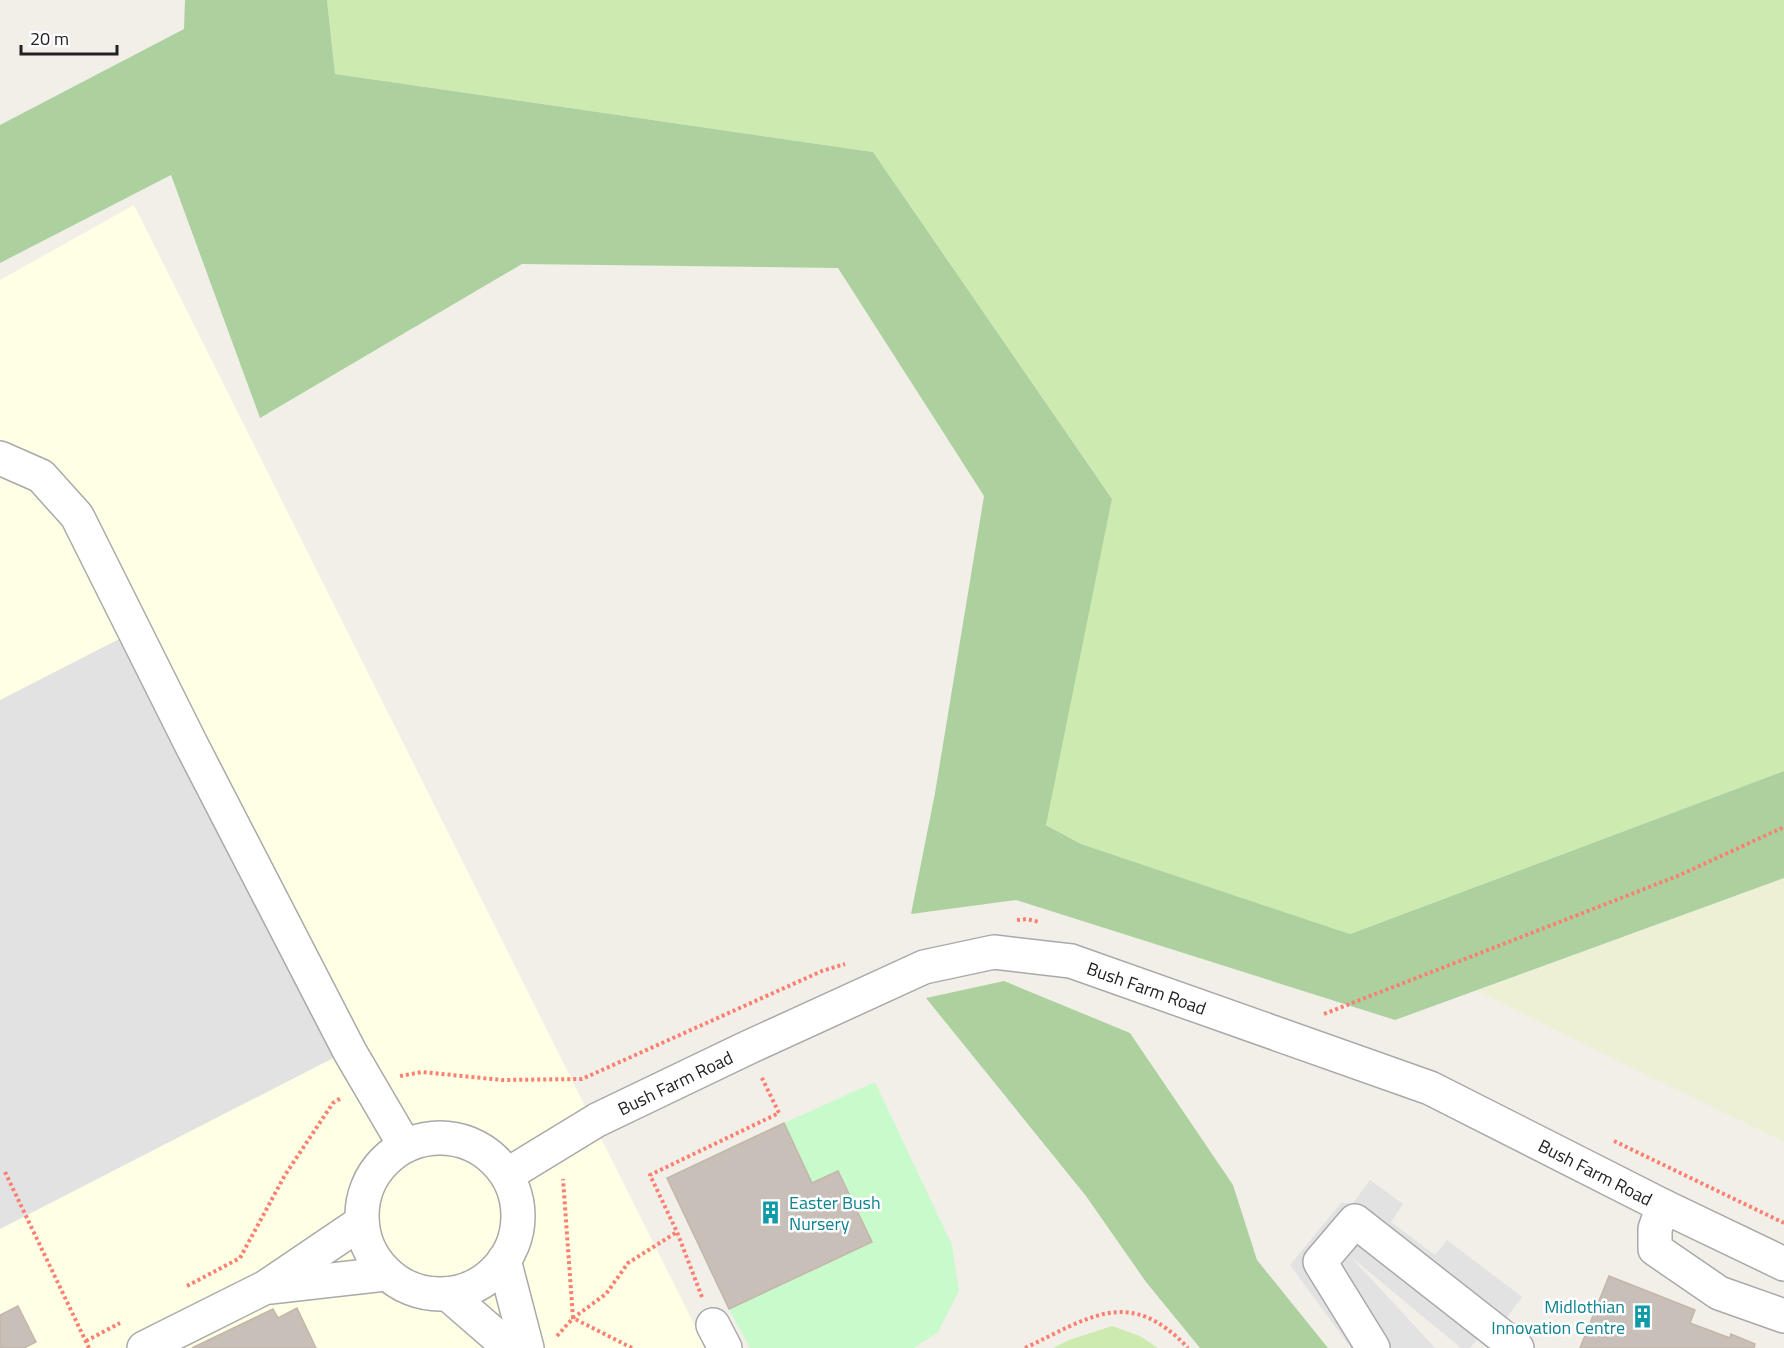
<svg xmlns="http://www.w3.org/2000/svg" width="1784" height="1348" viewBox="0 0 1784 1348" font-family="'Titillium Web',sans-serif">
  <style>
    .education { fill: #ffffe5 }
    .farmland { fill: #eef0d5 }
    .grass { fill: #cdebb0 }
    .forest { fill: #add19e }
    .park { fill: #c8facc }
    .parking { fill: #e2e2e2 }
    .building { fill: #c7bfb8; stroke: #c4b6ab; stroke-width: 1.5 }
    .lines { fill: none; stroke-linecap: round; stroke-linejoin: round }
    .minor-casing { stroke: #a9a9a9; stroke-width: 36 }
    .path { stroke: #fa8072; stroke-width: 4; stroke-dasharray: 3 3; stroke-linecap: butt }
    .minor { stroke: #fff; stroke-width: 33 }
    .labels { text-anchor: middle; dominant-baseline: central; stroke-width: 5; stroke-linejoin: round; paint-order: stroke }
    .street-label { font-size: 18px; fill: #222; stroke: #fff }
    .culture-label { font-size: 18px; fill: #0d838f; stroke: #fff; text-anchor: start }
  </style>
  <rect width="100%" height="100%" fill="#f2efe9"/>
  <polygon class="education" points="134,205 706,1348 0,1348 0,280"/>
  <polygon class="farmland" points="1784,878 1784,1142 1476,991"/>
  <g class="grass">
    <polygon points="327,0 1784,0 1784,771 1350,934 1081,844 1045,824 1112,499 873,152 335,74"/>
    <polygon points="1112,1326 1140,1336 1158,1348 1053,1348 1069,1340"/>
  </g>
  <g class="forest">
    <polygon points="185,0 327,0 335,74 873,152 1112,499 1046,825 1081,844 1350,934 1784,771 1784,878 1395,1020 1016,900 911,914 935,793 984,496 838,268 522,264 260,418 171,175 0,263 0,125 184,29"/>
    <polygon points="1004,981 1130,1033 1233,1185 1257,1260 1328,1348 1200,1348 1146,1282 1086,1196 926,998"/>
  </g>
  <polygon class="park" points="875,1082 952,1245 959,1291 938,1332 914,1348 750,1348 729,1309 872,1242 838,1171 812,1183 784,1123"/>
  <g class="parking">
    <polygon points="125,636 341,1054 0,1229 0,700"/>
    <polygon points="1370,1180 1403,1204 1391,1222 1435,1255 1447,1240 1522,1297 1488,1343 1479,1337 1470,1348 1461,1348 1350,1256 1435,1348 1351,1348 1290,1265 1341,1203 1353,1203"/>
  </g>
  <g class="building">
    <polygon points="784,1123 812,1183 838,1171 872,1242 729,1309 667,1178"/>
    <polygon points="1609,1276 1695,1310 1690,1323 1730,1338 1731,1334 1755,1344 1754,1348 1580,1348"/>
    <polygon points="18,1306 36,1342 24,1348 0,1348 0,1315"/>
    <polygon points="297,1308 316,1348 192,1348 273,1309 278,1318"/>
  </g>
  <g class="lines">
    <defs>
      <g id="minor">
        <polyline points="0,458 41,476 77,516 192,746 350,1052 405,1146"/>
        <circle cx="440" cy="1216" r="78"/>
        <path id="s1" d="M507,1175L597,1120L747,1048L924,967L994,952L1071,961L1430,1088L1663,1206L1784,1264"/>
        <polyline points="1663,1206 1655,1229 1655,1249 1719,1293 1784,1316"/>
        <polyline points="504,1260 527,1348"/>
        <polyline points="270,1287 385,1274"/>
        <polyline points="449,1295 510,1348"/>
        <polyline points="713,1325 725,1348"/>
        <polyline points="144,1348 266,1287 362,1222"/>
        <polyline points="1373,1348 1320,1262 1355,1221 1517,1348"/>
      </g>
    </defs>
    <use href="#minor" class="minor-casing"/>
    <g class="path">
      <polyline points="1017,920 1027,919 1039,922"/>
      <polyline points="1324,1014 1680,875 1784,827"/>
      <polyline points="400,1076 422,1072 502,1080 582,1079 822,971 845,964"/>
      <polyline points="1614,1141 1784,1223"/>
      <polyline points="5,1172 89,1348"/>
      <polyline points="187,1286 240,1258 285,1175 333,1103 341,1098"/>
      <polyline points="702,1297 677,1232 650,1175 779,1113 761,1076"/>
      <polyline points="557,1336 573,1318 563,1179"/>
      <polyline points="86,1341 120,1323"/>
      <polyline points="632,1348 573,1318 606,1294 628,1263 677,1232"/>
      <path d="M1025,1348C1089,1318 1129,1285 1188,1348"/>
    </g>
    <use href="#minor" class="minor"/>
  </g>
  <defs>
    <symbol id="building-bare" viewBox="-9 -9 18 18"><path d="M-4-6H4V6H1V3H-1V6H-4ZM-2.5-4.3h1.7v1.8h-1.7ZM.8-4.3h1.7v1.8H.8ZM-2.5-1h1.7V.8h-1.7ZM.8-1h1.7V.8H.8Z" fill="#0f9aa8" stroke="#fff" stroke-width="2.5" paint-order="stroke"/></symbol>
  </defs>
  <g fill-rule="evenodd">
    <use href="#building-bare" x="754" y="1196" width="33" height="33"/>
    <use href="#building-bare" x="1626" y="1300" width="33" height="33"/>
  </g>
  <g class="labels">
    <g class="street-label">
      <text stroke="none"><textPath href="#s1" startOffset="696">Bush Farm Road</textPath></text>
      <text stroke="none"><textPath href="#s1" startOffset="192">Bush Farm Road</textPath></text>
      <text stroke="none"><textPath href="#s1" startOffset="1182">Bush Farm Road</textPath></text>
    </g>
    <g class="culture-label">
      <text x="789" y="1202">Easter Bush<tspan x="789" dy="21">Nursery</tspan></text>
      <text x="1625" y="1306" text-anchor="end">Midlothian<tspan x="1625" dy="21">Innovation Centre</tspan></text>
    </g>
  </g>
  <path d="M21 45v9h96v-9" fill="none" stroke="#222222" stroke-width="3"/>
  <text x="30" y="45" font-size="18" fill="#222222" stroke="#ffffff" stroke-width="4.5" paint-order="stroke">20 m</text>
</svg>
